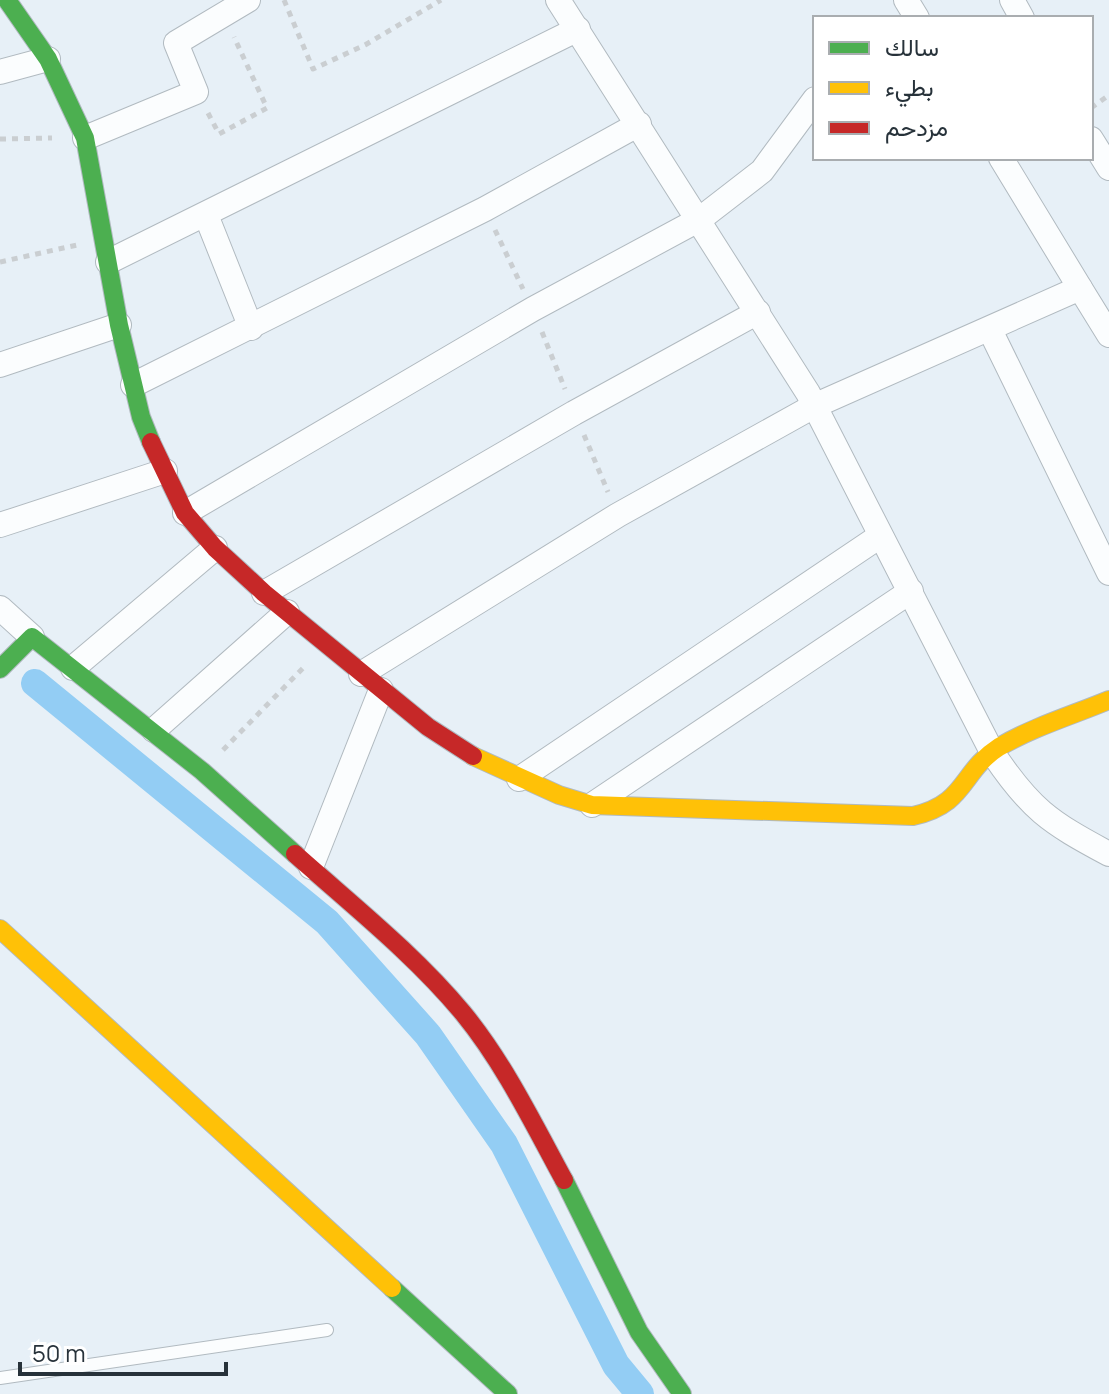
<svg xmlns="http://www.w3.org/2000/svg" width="1109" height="1394" viewBox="0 0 1109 1394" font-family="Manrope,Vazirmatn,sans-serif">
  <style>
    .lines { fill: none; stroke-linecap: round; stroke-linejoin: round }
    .canal { stroke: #93cdf4; stroke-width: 28 }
    .lane-casing { stroke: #b1bac0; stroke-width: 14 }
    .street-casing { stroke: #b1bac0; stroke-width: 26 }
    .fast-casing { stroke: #b1bac0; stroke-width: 20 }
    .slow-casing { stroke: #b1bac0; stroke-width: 20 }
    .jam-casing { stroke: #b1bac0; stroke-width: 20 }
    .path { stroke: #caced1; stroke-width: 5; stroke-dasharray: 6 6; stroke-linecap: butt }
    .lane { stroke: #fbfdfe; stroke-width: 12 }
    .street { stroke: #fbfdfe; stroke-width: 24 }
    .fast { stroke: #4caf50; stroke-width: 18 }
    .slow { stroke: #ffc107; stroke-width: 18 }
    .jam { stroke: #c62828; stroke-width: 18 }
  </style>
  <rect width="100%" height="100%" fill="#e7f0f7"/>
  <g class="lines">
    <polyline class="canal" points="35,683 327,922 428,1035 504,1144 616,1365 640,1394"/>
    <defs>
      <polyline id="lane" points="0,1378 327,1330"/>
      <g id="street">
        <path d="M558,0L808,393L992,752C1030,809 1049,822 1109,854"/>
        <polyline points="906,0 917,18"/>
        <polyline points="1012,0 1022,18"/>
        <polyline points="0,72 48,59"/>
        <polyline points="85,138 196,92 176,43 248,0"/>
        <polyline points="1091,139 1109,168"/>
        <polyline points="1001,158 1080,288"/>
        <polyline points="206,215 251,328"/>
        <polyline points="108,262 578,29"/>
        <polyline points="990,330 1109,573"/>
        <polyline points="0,365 119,325"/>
        <polyline points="133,385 485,209 639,124"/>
        <polyline points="185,513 533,309 700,219 762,171 815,99"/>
        <polyline points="0,525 165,471"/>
        <polyline points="264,593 574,413 758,312"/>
        <polyline points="0,608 32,637"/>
        <polyline points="73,668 215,548"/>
        <polyline points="361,674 618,515 814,406 1080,288 1109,335"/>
        <polyline points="154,730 287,612"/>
        <polyline points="519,779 880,536"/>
        <polyline points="592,805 911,591"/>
        <polyline points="311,867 381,690"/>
      </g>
      <g id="fast">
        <polyline points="7,0 48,59 85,138 119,325 141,417 151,442"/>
        <polyline points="0,669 32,637 202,771 295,854"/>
        <polyline points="564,1180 639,1332 682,1394"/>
        <polyline points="392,1288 508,1394"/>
      </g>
      <g id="slow">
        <path d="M473,756L559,795L592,805L913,816C967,804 960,772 999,747C1033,727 1073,715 1109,700"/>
        <polyline points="0,929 392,1288"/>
      </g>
      <g id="jam">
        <polyline points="151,442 185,513 215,548 264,593 428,727 473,756"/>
        <path d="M295,854C352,905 414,954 463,1013C504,1063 533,1123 564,1180"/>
      </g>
    </defs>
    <use href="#lane" class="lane-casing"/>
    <use href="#street" class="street-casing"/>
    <use href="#fast" class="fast-casing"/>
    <use href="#slow" class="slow-casing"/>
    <use href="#jam" class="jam-casing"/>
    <g class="path">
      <polyline points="284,0 313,69 365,45 441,0"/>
      <polyline points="1091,108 1109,95"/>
      <polyline points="208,113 219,134 267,108 234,37"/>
      <polyline points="0,139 52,138"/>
      <polyline points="495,230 523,289"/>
      <polyline points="0,262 77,245"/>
      <polyline points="542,332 565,389"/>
      <polyline points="584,435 608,492"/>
      <polyline points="223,750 305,666"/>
    </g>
    <use href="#lane" class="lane"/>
    <use href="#street" class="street"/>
    <use href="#fast" class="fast"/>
    <use href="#slow" class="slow"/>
    <use href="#jam" class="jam"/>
  </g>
  <rect x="813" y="16" width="280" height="144" fill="#ffffff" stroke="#a9adb0" stroke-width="2"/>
  <rect x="829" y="42" width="40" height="12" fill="#4caf50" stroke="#a9adb0" stroke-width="2"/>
  <text x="885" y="56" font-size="24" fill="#27323a">سالك</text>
  <rect x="829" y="82" width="40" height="12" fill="#ffc107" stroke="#a9adb0" stroke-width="2"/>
  <text x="885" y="96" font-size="24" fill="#27323a">بطيء</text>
  <rect x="829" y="122" width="40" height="12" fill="#c62828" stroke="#a9adb0" stroke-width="2"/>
  <text x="885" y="136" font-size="24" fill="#27323a">مزدحم</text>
  <path d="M20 1362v12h206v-12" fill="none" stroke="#27323a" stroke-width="4"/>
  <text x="32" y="1362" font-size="24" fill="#27323a" stroke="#ffffff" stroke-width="6" paint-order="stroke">50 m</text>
</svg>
